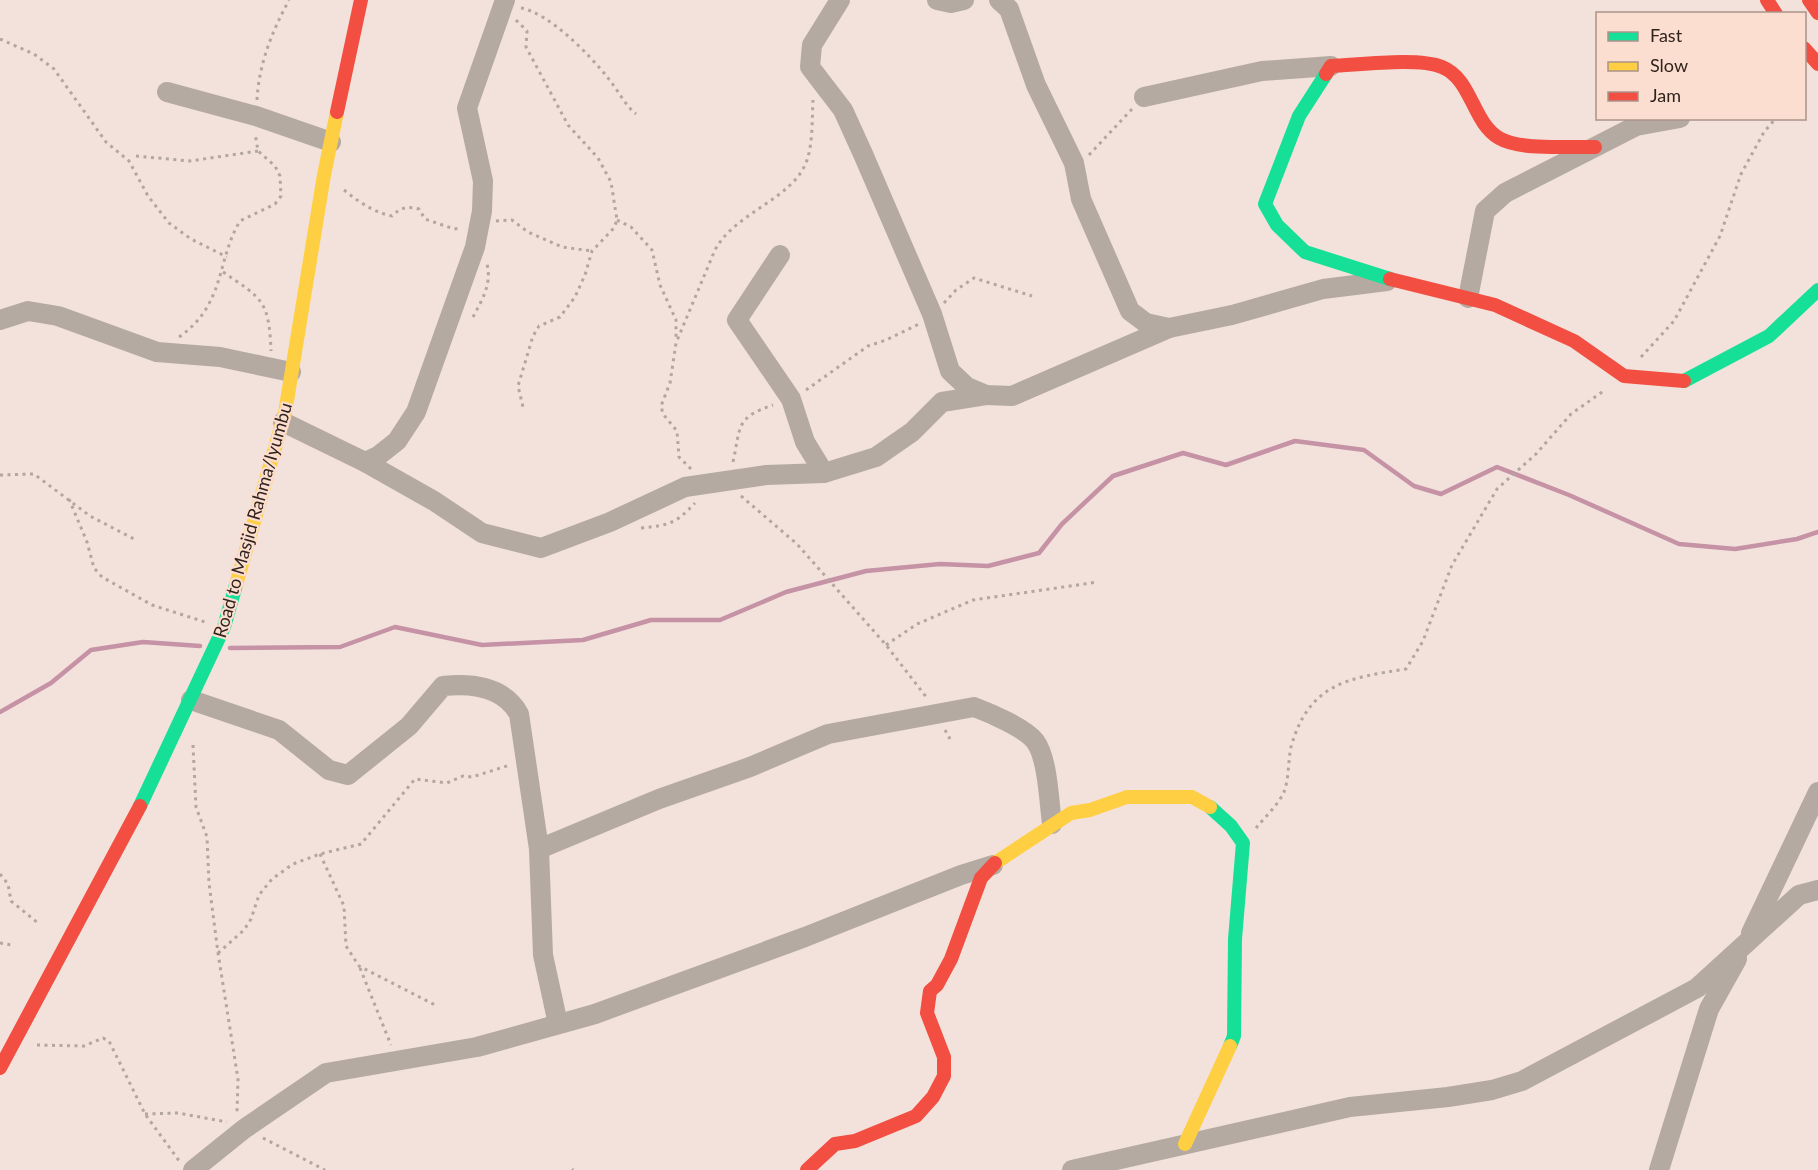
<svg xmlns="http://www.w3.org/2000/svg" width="1818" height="1170" viewBox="0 0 1818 1170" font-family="Lato,sans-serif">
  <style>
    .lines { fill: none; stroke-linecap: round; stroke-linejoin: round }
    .stream { stroke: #c692a5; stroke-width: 4.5 }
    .path { stroke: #b1a6a0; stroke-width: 3; stroke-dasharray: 3 4.5; stroke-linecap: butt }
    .street { stroke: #b4aaa1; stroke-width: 20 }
    .fast { stroke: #16e098; stroke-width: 14 }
    .slow { stroke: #ffcf43; stroke-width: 14 }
    .jam { stroke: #f24e42; stroke-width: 14 }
    .labels { text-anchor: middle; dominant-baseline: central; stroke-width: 4.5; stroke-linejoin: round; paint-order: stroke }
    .street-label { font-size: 18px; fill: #30231c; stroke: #fcded1 }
  </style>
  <rect width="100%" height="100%" fill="#f2e2db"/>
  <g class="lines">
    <g class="stream">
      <polyline points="230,648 340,647 395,627 482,645 583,640 651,620 720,620 786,592 866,571 940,564 988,566 1039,553 1062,524 1113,476 1183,453 1226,465 1295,441 1364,450 1414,486 1441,494 1497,467 1569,495 1679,544 1735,549 1797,539 1818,532"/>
      <polyline points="0,712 51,683 91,650 143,642 200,646"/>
    </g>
    <g class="path">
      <path d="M521,8C549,13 590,55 608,78C618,90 624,104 636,114"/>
      <polyline points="516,20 527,31 526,47 568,125 598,158 611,182 617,220 614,228 592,251 585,275 575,297 560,317 539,326 533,336 518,386 523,407"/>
      <polyline points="0,39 34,54 54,69 106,142 129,161 148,196 169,223 191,239 227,257"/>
      <path d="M257,100C259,63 272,32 289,0"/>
      <polyline points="1089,155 1132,109"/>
      <polyline points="136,156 190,161 258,151"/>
      <path d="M344,190C359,202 373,212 392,216C401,207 408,206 419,209L425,219L454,229L461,228"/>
      <polyline points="617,220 631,227 652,250 660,285 676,320 676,340"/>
      <polyline points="496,221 512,220 528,232 562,247 592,251"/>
      <path d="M223,272C263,299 269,301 271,351"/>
      <polyline points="944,303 956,290 974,278 1032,296"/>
      <path d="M473,317C482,300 492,284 487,264"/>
      <path d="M179,337C226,304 216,261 240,221L275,204L281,196L280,176L275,166L258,151L255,133"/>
      <polyline points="1641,357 1674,321 1720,236 1741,174 1764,132 1776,118"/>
      <polyline points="806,390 868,346 886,340 919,324"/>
      <path d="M733,462C741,426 735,418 773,405"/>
      <path d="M691,469L679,457L677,431L663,414L661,406L670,383L676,343L715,250C735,212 794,199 807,160C813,142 812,119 813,100"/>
      <polyline points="0,475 34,474 90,516 136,540"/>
      <polyline points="741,496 797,544 886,645 927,698"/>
      <polyline points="69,499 87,542 94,568 102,577 152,605 205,622"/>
      <path d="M641,528C670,525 675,524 695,503"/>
      <polyline points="886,645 917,624 973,600 1098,582"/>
      <polyline points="945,730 950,739"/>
      <polyline points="193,745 196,807 207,837 209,883 218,953 238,1079 237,1112"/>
      <path d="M1256,828C1265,817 1278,805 1284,792C1289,779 1288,761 1291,747C1309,683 1348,678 1406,669L1423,641L1452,565L1497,489L1536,454L1571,414L1605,390"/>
      <polyline points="320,854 344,906 346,946 359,966 437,1006"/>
      <polyline points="0,874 8,884 11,901 38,923"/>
      <polyline points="0,943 11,945"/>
      <polyline points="218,953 244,930 251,919 259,895 272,879 293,864 320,854 361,844 415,779 447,783 463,776 472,777 510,765"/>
      <polyline points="360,968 391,1045"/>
      <polyline points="37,1045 84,1046 103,1038 109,1041 145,1114 180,1162"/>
      <polyline points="145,1114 178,1113 227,1122"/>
      <polyline points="263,1138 325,1170"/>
      <polyline points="572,1169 573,1170"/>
    </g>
    <g class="street">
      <polyline points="840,0 812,45 810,67 843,110 863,154 932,314 950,371 967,387 986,395 1012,396 1169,328"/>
      <polyline points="937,0 951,3 964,0"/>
      <polyline points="999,0 1009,9 1036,85 1074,163 1081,199 1130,311 1146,323 1169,328 1232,315 1323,289 1387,281"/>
      <polyline points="167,92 256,116 331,142"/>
      <polyline points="1144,97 1262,71 1331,66"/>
      <polyline points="780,255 737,320 791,399 805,442 824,473"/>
      <polyline points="1468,298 1485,211 1505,193 1636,126 1680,118"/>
      <polyline points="0,320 28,311 58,316 157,352 220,357 291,372"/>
      <polyline points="283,422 365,462 378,456 397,441 416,412 475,247 482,211 483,181 467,108 505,0"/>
      <polyline points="365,462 434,501 482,533 541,548 610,522 685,487 766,475 824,473 876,457 912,432 942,402 986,395"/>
      <path d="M191,700L279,730L329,770L348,775L409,726L443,686C472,683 504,687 519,714L539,849L543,955L558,1024"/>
      <path d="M539,849L659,799L750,767L828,734L974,707C990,713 1025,728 1035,741C1048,758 1049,802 1052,824"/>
      <polyline points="1751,933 1818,792"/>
      <polyline points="193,1170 244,1129 326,1073 477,1047 595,1014 805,937 961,875 993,865"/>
      <polyline points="1072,1170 1350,1107 1448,1097 1492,1090 1522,1081 1697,988 1799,895 1818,890"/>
      <polyline points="1659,1170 1709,1009 1737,959"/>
    </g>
    <g class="fast">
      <polyline points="1326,74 1299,116 1265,204 1277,225 1305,252 1390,279"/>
      <polyline points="1684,381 1769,336 1818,290"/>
      <polyline points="140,806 224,627 236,585"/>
      <polyline points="1210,807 1231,826 1243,843 1235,939 1234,1036 1230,1046"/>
    </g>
    <g class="slow">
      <polyline points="236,585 285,413 324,175 337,112"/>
      <polyline points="995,863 1071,813 1090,810 1127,797 1192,797 1210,807"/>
      <polyline points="1185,1144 1230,1046"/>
    </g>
    <g class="jam">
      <polyline points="1767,0 1776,14"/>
      <polyline points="1809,0 1818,13"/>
      <polyline points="1804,48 1818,64"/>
      <path d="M1326,74L1331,66C1358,65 1418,57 1442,67C1472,79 1472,122 1499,138C1521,151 1569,146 1595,147"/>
      <polyline points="337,112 361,0"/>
      <polyline points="1390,279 1495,305 1574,341 1624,376 1684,381"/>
      <polyline points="0,1068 140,806"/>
      <polyline points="807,1170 835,1144 855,1141 916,1116 933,1097 944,1076 944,1057 927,1013 930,991 937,985 951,959 981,878 995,863"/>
    </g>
  </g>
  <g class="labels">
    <g class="street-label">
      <text transform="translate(252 520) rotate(-74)">Road to Masjid Rahma/Iyumbu</text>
    </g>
  </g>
  <rect x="1596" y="12" width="210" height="108" fill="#fcded1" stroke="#aa9389" stroke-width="1.5"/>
  <rect x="1608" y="32" width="30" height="9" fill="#16e098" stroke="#aa9389" stroke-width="1.5"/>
  <text x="1650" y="42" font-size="18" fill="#30231c">Fast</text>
  <rect x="1608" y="62" width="30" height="9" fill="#ffcf43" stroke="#aa9389" stroke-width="1.5"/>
  <text x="1650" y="72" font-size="18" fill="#30231c">Slow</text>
  <rect x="1608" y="92" width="30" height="9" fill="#f24e42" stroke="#aa9389" stroke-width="1.5"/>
  <text x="1650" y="102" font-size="18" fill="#30231c">Jam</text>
</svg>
